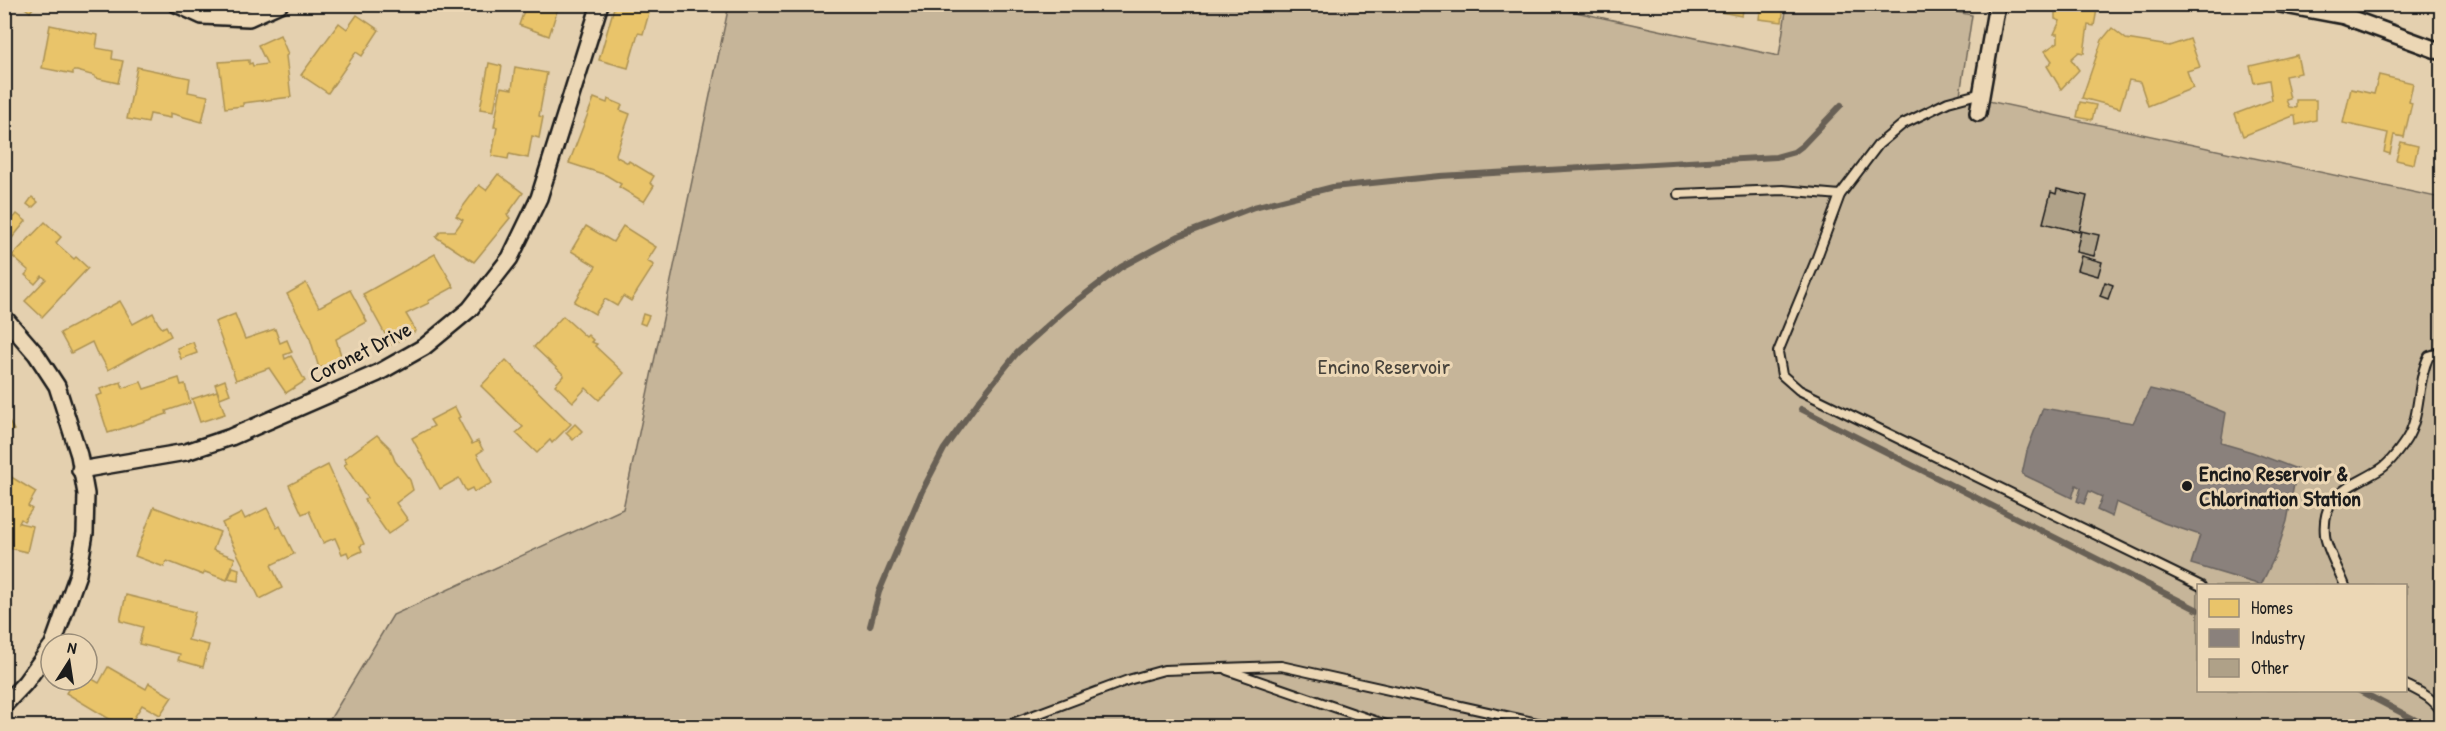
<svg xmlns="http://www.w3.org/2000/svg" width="2446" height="731" viewBox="0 0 2446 731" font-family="'Patrick Hand',sans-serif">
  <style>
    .green { fill: #c6b599; stroke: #71685a; stroke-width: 1.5; fill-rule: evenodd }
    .homes { fill: #e9c46a; stroke: #ac9253; stroke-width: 1.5 }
    .industry { fill: #8a817c; stroke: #69635f; stroke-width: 1.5 }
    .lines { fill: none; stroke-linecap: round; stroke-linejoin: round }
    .stream { stroke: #686054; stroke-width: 6 }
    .building { fill: #afa188; stroke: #1c1c1c; stroke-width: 1.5 }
    .service-casing { stroke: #1c1c1c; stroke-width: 12 }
    .minor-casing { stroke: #1c1c1c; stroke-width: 20 }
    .service { stroke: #ecd7b5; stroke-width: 8 }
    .minor { stroke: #ecd7b5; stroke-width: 15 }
    .poi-dot { fill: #1c1c1c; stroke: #ecd7b5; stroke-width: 2 }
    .labels { text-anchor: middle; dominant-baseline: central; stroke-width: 6; stroke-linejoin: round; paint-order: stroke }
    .street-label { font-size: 22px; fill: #1c1c1c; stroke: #ecd7b5 }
    .park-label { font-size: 22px; fill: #46423b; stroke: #ecd7b5 }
    .poi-label { font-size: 22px; font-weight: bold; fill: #1c1c1c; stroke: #ecd7b5; text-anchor: start }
  </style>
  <rect width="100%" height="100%" fill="#e4d0af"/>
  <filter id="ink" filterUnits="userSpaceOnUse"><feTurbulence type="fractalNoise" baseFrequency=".0167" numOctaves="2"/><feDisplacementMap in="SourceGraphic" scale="12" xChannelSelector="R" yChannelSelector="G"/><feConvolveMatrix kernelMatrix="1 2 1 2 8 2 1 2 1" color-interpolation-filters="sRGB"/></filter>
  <g filter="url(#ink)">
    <path class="green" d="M1539,4L1779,56L1787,5H1921L1972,15L1960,95L2441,198V726H326L393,615L623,509L729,5ZM2198,586H2406V690H2198Z"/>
    <g class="homes">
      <polygon points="20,4 36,4 30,12"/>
      <polygon points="565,4 563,10 558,8 549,36 519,25 526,5 524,4"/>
      <polygon points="615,4 648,4 649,13 643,34 638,33 628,68 599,60"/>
      <polygon points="1684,4 1706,4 1705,9"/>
      <polygon points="1710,4 1744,4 1742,16 1715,11 1716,6"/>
      <polygon points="1761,4 1784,4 1782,22 1759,19"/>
      <polygon points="2048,4 2098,4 2094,26 2088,25 2084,53 2079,52 2071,59 2079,70 2061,89 2047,66 2052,61 2045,51 2058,42 2058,34 2054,34 2060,21 2055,19 2055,11 2047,10"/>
      <polygon points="357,15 379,30 362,56 356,52 328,93 301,75 339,23 347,29"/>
      <polygon points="50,25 98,35 96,48 113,51 112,59 123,61 118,83 95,78 95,76 77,71 73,71 73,74 42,68"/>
      <polygon points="2112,28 2126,39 2169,46 2190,39 2200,67 2187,71 2193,88 2148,106 2140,82 2129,80 2120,108 2082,98 2102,40"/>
      <polygon points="280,35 288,54 286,56 291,97 243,103 243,106 225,108 219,62 249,60 249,64 252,63 253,66 267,64 258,45"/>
      <polygon points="2297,55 2301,73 2285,76 2290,99 2286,100 2289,107 2296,108 2296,100 2316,100 2316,120 2296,125 2295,116 2293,116 2243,136 2235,114 2272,100 2269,80 2254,83 2250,66"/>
      <polygon points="489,63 502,66 494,111 480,109"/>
      <polygon points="137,67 190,78 188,92 208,96 202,122 170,113 170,118 150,114 148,123 127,119"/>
      <polygon points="515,67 547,73 539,116 543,117 539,138 532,136 528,158 509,154 508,159 492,156 497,127 494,127 501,87 512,89"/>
      <polygon points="2379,75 2413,83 2409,102 2412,103 2404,137 2394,135 2390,154 2384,152 2388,133 2343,123 2351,89 2374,94"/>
      <polygon points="594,98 607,103 608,99 622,105 620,110 630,114 616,154 617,157 628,163 629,161 654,176 650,183 654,186 644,202 619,187 621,184 606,175 569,163"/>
      <polygon points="2080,102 2096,105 2092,120 2077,117"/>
      <polygon points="2442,126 2442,139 2435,135"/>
      <polygon points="2401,142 2418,146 2414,164 2396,160"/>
      <polygon points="498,174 523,193 507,215 510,218 474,262 436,237 441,231 455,231 463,220 456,216 479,185 486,190"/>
      <polygon points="32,197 38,202 32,208 27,204"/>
      <polygon points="17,214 26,221 4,248 4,218 10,222"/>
      <polygon points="45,222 61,237 56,243 74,259 76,257 88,268 42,317 25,301 46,279 42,276 35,284 25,275 29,271 12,256"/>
      <polygon points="586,226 613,242 623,226 656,247 647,261 654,265 631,301 623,296 617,306 605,299 595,314 574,302 596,266 571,251"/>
      <polygon points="435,254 454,287 428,301 429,303 406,314 416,331 391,345 363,294"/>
      <polygon points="306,283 319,307 350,290 367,322 336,339 343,362 319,368 309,335 287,294"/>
      <polygon points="120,301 133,324 153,313 158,323 162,328 166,326 171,336 108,370 100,355 98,356 92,342 71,353 60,333"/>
      <polygon points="235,314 245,339 275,329 280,343 287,340 292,352 284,355 285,359 291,356 305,381 286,393 269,368 236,380 215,322"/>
      <polygon points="643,314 649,316 645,325 640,323"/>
      <polygon points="563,316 586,337 588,335 593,340 591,342 597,344 595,346 624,373 599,400 586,388 573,402 555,385 564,375 534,347"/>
      <polygon points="193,342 197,353 181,359 177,348"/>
      <polygon points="506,360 571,424 552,443 550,440 537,453 516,433 523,427 481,386"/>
      <polygon points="179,378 181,385 185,384 190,403 166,411 167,414 108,433 96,396 102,394 100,389 121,382 123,388 141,382 144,389"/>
      <polygon points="225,380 230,394 220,398 215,384"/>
      <polygon points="217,391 225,414 200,422 192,399"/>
      <polygon points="455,407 460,417 458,418 472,444 478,441 483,450 477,454 492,483 474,492 472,488 466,491 459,478 440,489 412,438 434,426 430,420"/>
      <polygon points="4,414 14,430 4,436"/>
      <polygon points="575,424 582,431 573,440 566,433"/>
      <polygon points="377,435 390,448 395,461 410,480 413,490 396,503 408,520 388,534 364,500 367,498 344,465 347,463 344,459"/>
      <polygon points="328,465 364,544 360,546 362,551 349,557 347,552 342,554 335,538 323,543 309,511 302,514 289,485"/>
      <polygon points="8,475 36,492 28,506 32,509 24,521 21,519 19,523 33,526 27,552 4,547 4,481"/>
      <polygon points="154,507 220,532 213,550 235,558 227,580 205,572 203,575 167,561 164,567 135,556"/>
      <polygon points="267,508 277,528 280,526 294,554 271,565 282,588 260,599 222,523 242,513 245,519"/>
      <polygon points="233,567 239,569 238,581 228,579"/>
      <polygon points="126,595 195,612 188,640 209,645 203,667 178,660 180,654 139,644 143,627 120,621"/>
      <polygon points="108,667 146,689 149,683 172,697 160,715 142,705 129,726 121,726 66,693 74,680 87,680 87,676 99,683"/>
    </g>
    <polygon class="industry" points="2150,389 2189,398 2226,413 2221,443 2252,452 2297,469 2287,521 2277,552 2261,585 2191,564 2200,535 2164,523 2116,502 2112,517 2097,510 2102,497 2089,491 2084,504 2077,501 2081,488 2076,485 2072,498 2022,474 2027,451 2043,408 2133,423"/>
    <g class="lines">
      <g class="stream">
        <polyline points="1801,409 2198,610"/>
        <polyline points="870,626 879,592 922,491 944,449 981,398 1017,353 1066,309 1121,267 1179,236 1254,207 1333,187 1440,176 1776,157 1794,152 1802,146 1841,105"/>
        <polyline points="2358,690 2427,726"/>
      </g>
    </g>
    <g class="building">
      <polygon points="2057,189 2087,196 2079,232 2043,223 2051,192 2056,194"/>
      <polygon points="2081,231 2099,235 2094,256 2076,252"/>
      <polygon points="2081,256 2102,262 2098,276 2077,270"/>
      <polygon points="2105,282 2113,285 2108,299 2100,296"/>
    </g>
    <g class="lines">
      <defs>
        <g id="service">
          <polyline points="1982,93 1948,102 1903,124 1878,145 1840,195 1816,260 1778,352 1782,375 1799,390 2201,586"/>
          <polyline points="1678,194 1783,190 1840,195"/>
          <path d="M2345,586C2340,572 2326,548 2325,535C2321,493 2350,488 2379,470C2388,465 2400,449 2406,440C2422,415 2416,382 2429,356L2442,352"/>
          <polyline points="1227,670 1389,726"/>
          <path d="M2406,685C2420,692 2434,698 2442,713"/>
          <polyline points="1005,726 1128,680 1164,670 1281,666 1551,726"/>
        </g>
        <g id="minor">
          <polyline points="176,4 202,16 249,18 280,4"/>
          <polyline points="2280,4 2344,16 2442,52"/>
          <polyline points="1978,113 1997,4"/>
          <polyline points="4,317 36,354 57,386 79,455 86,494 85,533 78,574 53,644"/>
          <polyline points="80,470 186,452 231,437 378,373 424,347 470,309 510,258 539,198 600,4"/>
          <polyline points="4,705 25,683 51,647"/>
        </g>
      </defs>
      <use href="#service" class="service-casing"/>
      <use href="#minor" class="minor-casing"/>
      <use href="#service" class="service"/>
      <use href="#minor" class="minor"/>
    </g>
  </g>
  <circle class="poi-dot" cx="2187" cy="486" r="6"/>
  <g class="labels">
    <g class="street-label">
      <text transform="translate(360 352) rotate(-27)">Coronet Drive</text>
    </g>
    <g class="park-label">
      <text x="1384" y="366">Encino Reservoir</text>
    </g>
    <g class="poi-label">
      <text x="2199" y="473">Encino Reservoir &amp;<tspan x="2199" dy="25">Chlorination Station</tspan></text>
    </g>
  </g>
  <rect width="2446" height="731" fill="none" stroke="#ecd7b5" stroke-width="24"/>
  <rect x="12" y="12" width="2422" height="707" fill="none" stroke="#1c1c1c" stroke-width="2" filter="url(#ink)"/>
  <rect x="2197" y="584" width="210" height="108" fill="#ecd7b5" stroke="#998c78" stroke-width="1.5"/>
  <rect x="2209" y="599" width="30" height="18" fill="#e9c46a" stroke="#998c78" stroke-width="1.5"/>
  <text x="2251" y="614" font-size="18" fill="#1c1c1c">Homes</text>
  <rect x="2209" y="629" width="30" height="18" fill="#8a817c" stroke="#998c78" stroke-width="1.5"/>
  <text x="2251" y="644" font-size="18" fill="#1c1c1c">Industry</text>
  <rect x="2209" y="659" width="30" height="18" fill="#afa188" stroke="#998c78" stroke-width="1.5"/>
  <text x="2251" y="674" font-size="18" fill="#1c1c1c">Other</text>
  <g transform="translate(69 662) rotate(12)"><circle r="28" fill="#ecd7b5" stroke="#998c78" stroke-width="1.5"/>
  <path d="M0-4.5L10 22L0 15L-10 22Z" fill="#1c1c1c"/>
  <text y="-9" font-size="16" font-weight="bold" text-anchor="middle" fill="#1c1c1c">N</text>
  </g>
</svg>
